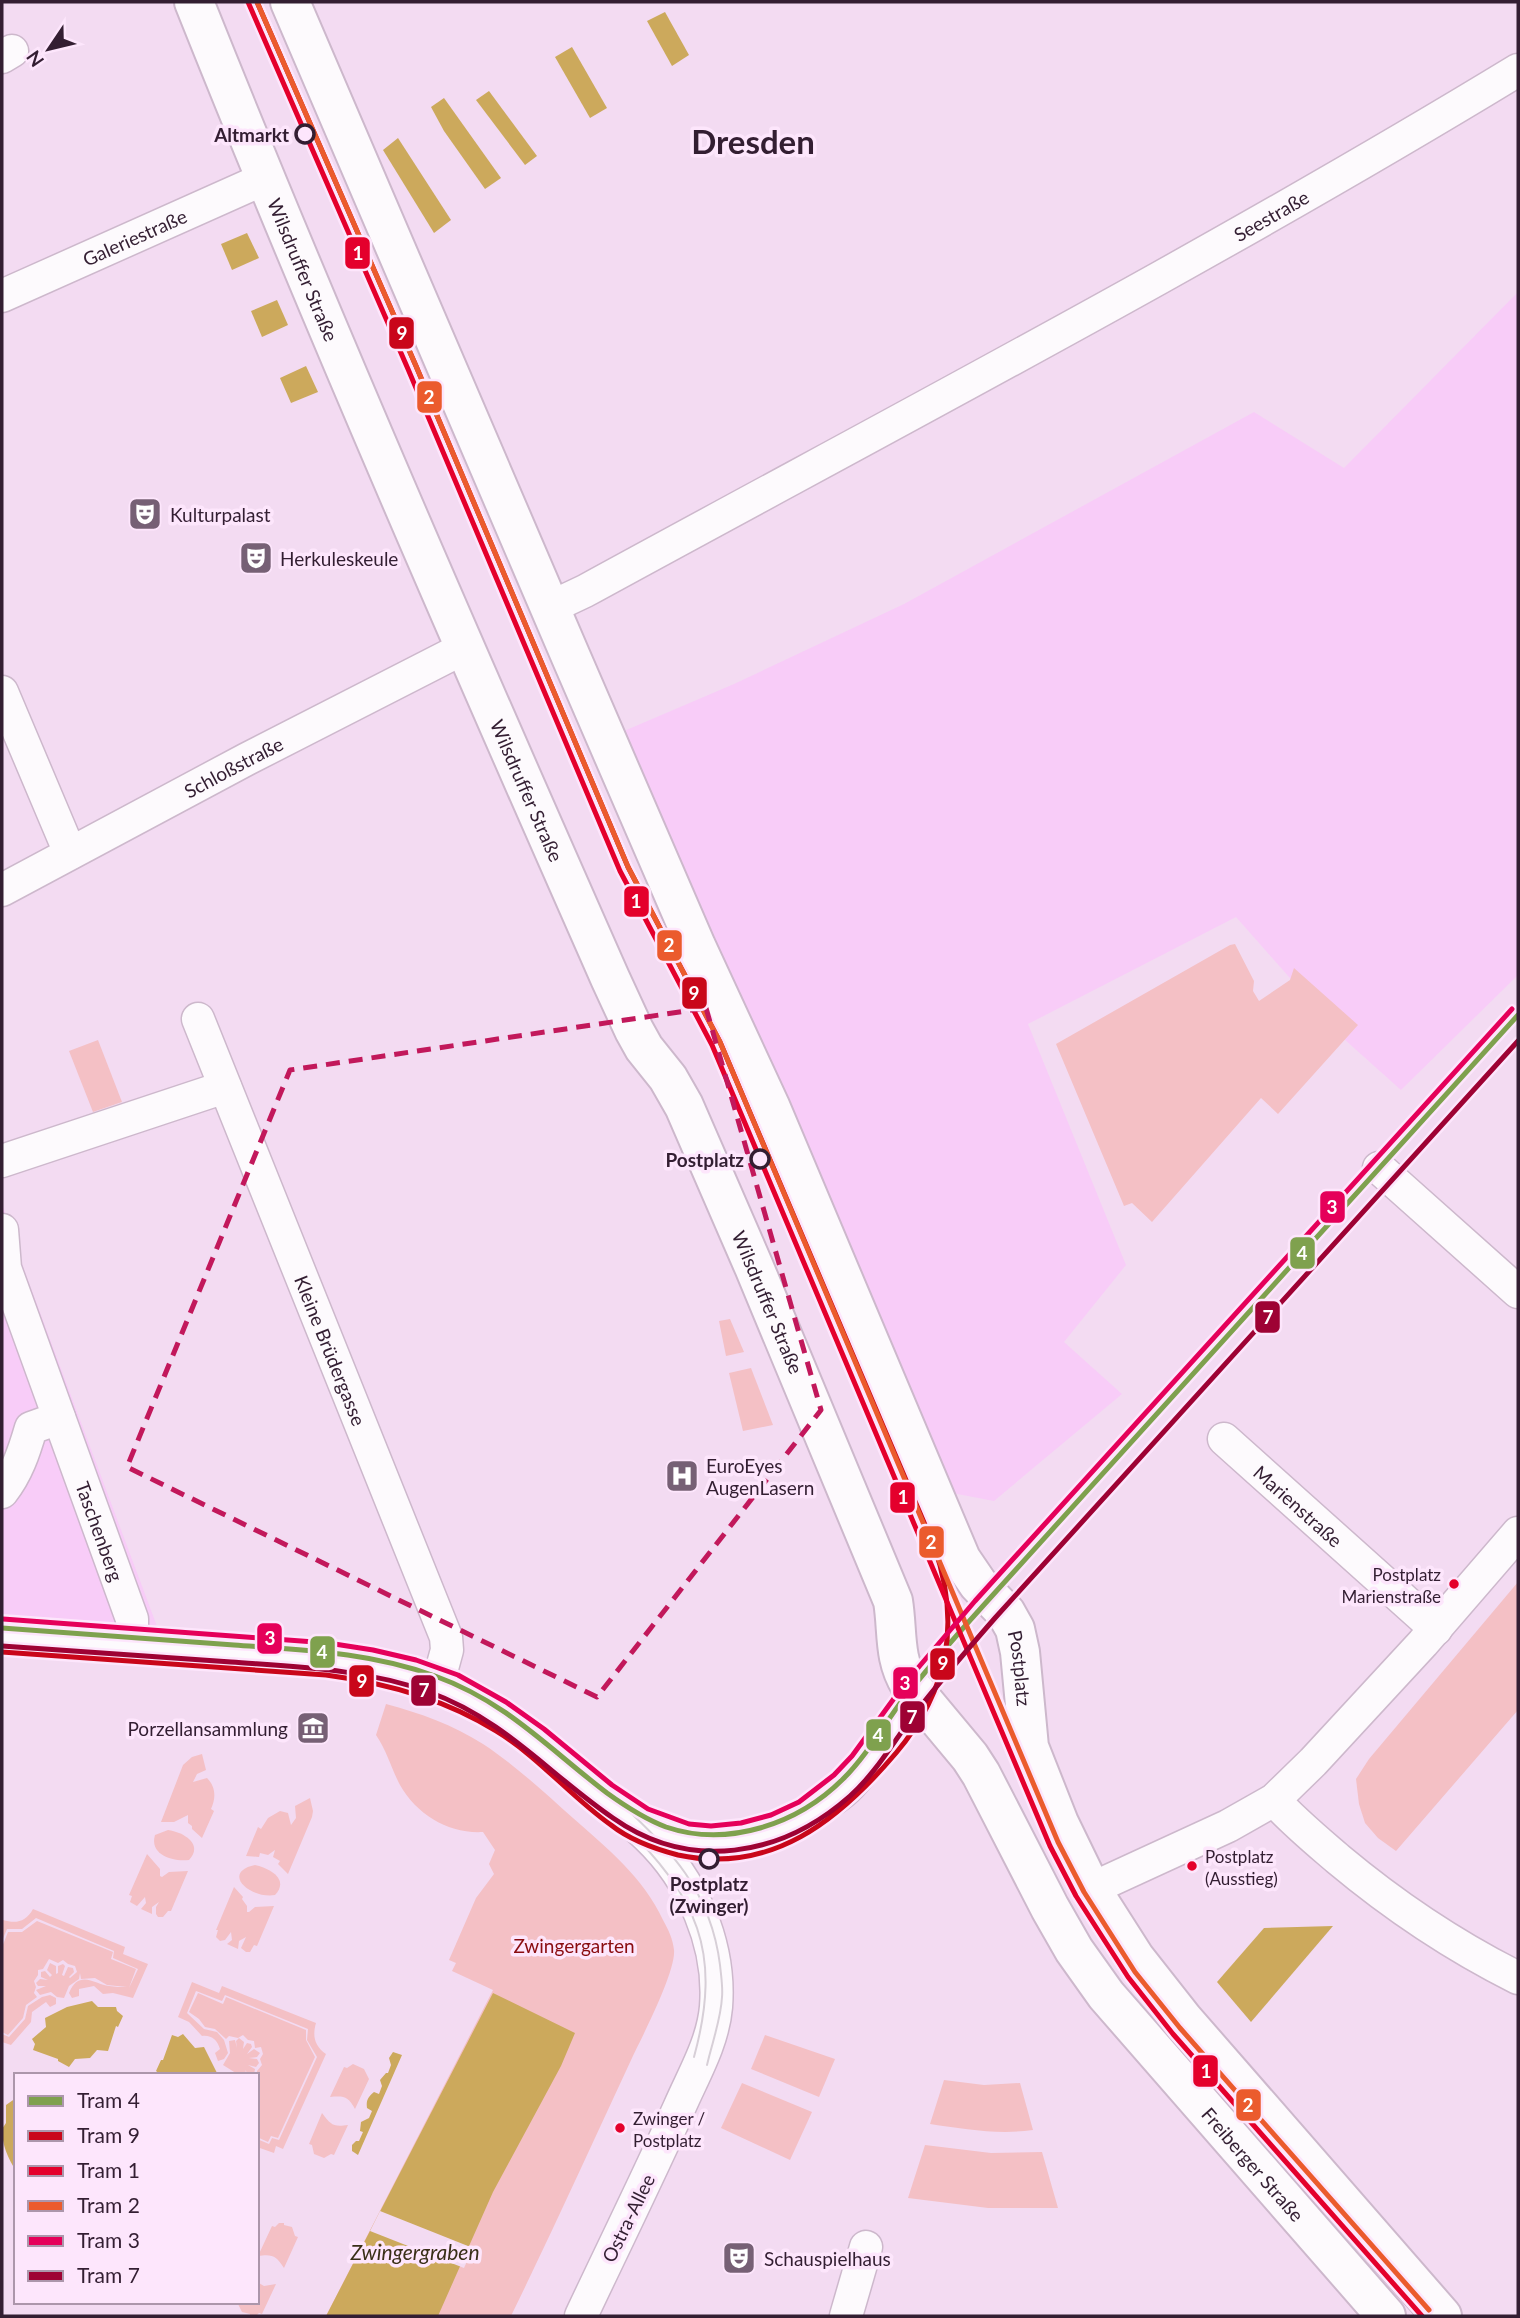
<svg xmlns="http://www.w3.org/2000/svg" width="1520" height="2318" viewBox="0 0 1520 2318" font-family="Lato,sans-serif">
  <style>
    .built { fill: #f8ccf8 }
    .green { fill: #f4c0c5 }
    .water { fill: #cca95c }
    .pier { fill: #f3dbf2 }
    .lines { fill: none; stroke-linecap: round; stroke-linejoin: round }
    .minor-casing { stroke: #cdb8cc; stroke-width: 35 }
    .tertiary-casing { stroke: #cdb8cc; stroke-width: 42 }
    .minor { stroke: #fdfafd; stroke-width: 32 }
    .tertiary { stroke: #fdfafd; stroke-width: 38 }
    .tram { stroke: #d7cfd7; stroke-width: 2 }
    .tram-1-casing { stroke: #fde6fc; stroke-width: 10 }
    .tram-2-casing { stroke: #fde6fc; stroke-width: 10 }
    .tram-3-casing { stroke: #fde6fc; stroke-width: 10 }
    .tram-4-casing { stroke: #fde6fc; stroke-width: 10 }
    .tram-5-casing { stroke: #fde6fc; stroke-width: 10 }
    .tram-6-casing { stroke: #fde6fc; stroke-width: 10 }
    .tram-1 { stroke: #7fa14e; stroke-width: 5 }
    .tram-2 { stroke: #c9061a; stroke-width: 5 }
    .tram-3 { stroke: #e4002c; stroke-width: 5 }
    .tram-4 { stroke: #eb5b2d; stroke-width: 5 }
    .tram-5 { stroke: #e5005a; stroke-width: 5 }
    .tram-6 { stroke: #9e0234; stroke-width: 5 }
    .marked { fill: none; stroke: #c2185b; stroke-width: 5; stroke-dasharray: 14 9; stroke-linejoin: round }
    .stop-dot { fill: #fde6fc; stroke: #331e32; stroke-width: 3.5 }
    .bus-dot { fill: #e4002b; stroke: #fde6fc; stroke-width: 2.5 }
    .labels { text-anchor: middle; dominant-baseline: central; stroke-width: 7; stroke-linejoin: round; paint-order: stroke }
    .bus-label { font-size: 17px; fill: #331e32; stroke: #fde6fc; text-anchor: start }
    .stop-label { font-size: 19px; font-weight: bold; fill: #331e32; stroke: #fde6fc; text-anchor: end }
    .street-label { font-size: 19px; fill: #331e32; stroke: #fde6fc }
    .poi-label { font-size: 19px; fill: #331e32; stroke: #fde6fc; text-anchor: start }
    .park-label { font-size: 19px; fill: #8a0c10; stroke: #fde6fc }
    .water-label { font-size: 21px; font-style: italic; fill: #392f18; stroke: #fde6fc }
    .town-label { font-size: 33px; font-weight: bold; fill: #331e32; stroke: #fde6fc }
    .line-badge { stroke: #fde6fc; stroke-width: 2.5 }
    .badge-label { font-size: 19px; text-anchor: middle; font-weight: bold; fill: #fff }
  </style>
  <rect width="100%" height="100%" fill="#f3dbf2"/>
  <g class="built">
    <polygon points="1518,292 1518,975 1401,1090 1344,1039 1236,917 1028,1024 1126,1265 1064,1342 1122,1394 994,1501 947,1492 617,734 734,684 904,604 1254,412 1344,468"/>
    <polygon points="2,1203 22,1264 158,1629 91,1622 2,1617"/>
  </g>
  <g class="green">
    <polygon points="1235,944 1254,981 1253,991 1259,1001 1290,980 1294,968 1358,1025 1278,1114 1261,1098 1152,1222 1132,1203 1124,1206 1056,1044 1230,945"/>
    <polygon points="98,1040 122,1102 93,1112 69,1051"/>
    <polygon points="730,1319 744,1352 726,1356 719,1321"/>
    <polygon points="751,1368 773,1425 743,1431 729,1373"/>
    <polygon points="1518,1582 1518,1710 1396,1851 1378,1838 1365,1823 1359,1804 1356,1779 1369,1759"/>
    <path d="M386,1704C420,1713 453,1725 483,1744C515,1765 545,1793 573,1818C608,1849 643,1877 663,1920C668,1929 673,1939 674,1950C676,1971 643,2035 632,2058C592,2144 553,2230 511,2316H326L493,1990L452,1971L456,1963L449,1960L476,1898L494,1874L489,1864L495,1850L483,1832C449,1834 417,1815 400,1785C391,1768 387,1751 376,1735Z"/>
    <path d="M202,1754L206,1770L197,1774L193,1782L207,1778C216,1787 216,1798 211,1809L214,1811L202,1838L192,1829V1826L188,1823V1815L174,1822H161L183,1765L192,1757Z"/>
    <polygon points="310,1798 313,1811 312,1817 288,1874 278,1864 280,1861 273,1857 275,1850 268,1855 260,1853 259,1857 246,1856 258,1827 261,1829 268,1818 280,1811 288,1813 291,1825 296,1818 295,1806"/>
    <path d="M168,1830C183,1832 204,1844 189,1860C173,1862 149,1855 155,1835Z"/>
    <polygon points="147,1854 160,1869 160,1876 162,1877 169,1872 188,1871 171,1911 168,1911 163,1917 158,1917 156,1914 156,1907 159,1902 152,1907 152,1914 141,1909 146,1903 145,1897 137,1906 130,1902 132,1896 129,1895"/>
    <path d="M255,1865C269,1868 290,1879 275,1895C249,1899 221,1872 255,1865Z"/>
    <polygon points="234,1887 243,1897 242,1899 247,1906 247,1912 249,1912 255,1907 274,1906 257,1946 254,1945 250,1952 246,1952 241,1948 246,1937 239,1941 238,1949 227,1944 232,1940 231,1932 225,1940 220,1941 216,1937 218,1930 216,1930"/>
    <path d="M33,1909L125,1947L123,1954L148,1964L133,1998L113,1993L103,1994L94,1986L79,1989V1996L72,1998L69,1993C79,1968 96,1985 109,1986C115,1987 121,1987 127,1987L107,1985L95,1978L81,1979L80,1973L79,1979L69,1986L64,1998L57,1997L51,1992L40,1995L36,1990L46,1986H38L36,1983L40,1979L48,1980L41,1977V1972L45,1971L50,1977L52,1975L47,1970L50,1963L56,1966V1974L58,1973V1966L63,1964L65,1966L62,1975L64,1976L68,1967L73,1968L74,1972L69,1977L70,1978L77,1972L75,1966L68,1964L63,1960L58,1963L49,1959L43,1969L38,1970V1975L34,1981L36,1987L34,1993L37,1997L26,2005L23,2018L8,2035L2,2032V1947L8,1932H22L37,1921L113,1952L111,1959L136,1969L129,1988L138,1969L113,1958L114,1951L36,1918L22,1929H7L2,1941L3,1920C16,1924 26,1922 33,1909Z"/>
    <path d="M192,1982L219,1993L222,1986L316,2023C312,2037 315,2046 326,2054L283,2149L276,2146L274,2153L257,2147V2139L269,2144L272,2138L279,2140L317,2057L307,2040L308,2029L225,1995L222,2001L196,1991L187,2013L204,2029L217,2032L224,2040L228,2053L224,2059L218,2061L215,2053L220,2049C217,2040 212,2035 202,2036L189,2022L178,2017Z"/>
    <polygon points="198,1993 223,2004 226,1997 306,2030 306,2040 315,2057 278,2138 271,2136 268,2142 257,2137 257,2071 262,2065 260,2059 263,2054 261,2047 255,2048 254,2041 248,2040 243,2035 238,2038 229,2036 226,2039 215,2029 205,2027 199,2019 189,2012"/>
    <polygon points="50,1995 56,1998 56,2004 50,2007 46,2002 32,2012 31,2022 11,2045 2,2042 2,2034 9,2037 25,2019 28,2006 42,1997"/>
    <polygon points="765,2035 835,2059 819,2097 751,2069"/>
    <polygon points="239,2038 244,2042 243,2049 247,2043 251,2044 252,2047 247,2054 254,2049 260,2053 257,2057 249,2058 257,2059 259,2063 256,2067 248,2065 255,2069 254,2075 249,2075 245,2070 247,2075 239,2075 223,2065 230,2053 229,2041 235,2040 237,2048 236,2041"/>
    <path d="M353,2064L364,2069L369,2079L355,2109C348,2096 344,2096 330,2097L344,2067L347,2068Z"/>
    <path d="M944,2080L984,2085L1020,2083L1033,2130C998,2135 964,2129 930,2124Z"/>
    <polygon points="742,2083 812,2112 790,2160 721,2128"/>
    <path d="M322,2113C331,2125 333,2127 348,2125L334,2155L331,2154L324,2158L314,2154L312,2145L309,2144Z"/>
    <polygon points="925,2145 991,2153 1042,2152 1058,2208 988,2208 908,2198"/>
    <path d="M279,2223H284V2225L292,2227L295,2236L298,2237L284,2268C276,2256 273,2254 258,2256L272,2226L275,2227Z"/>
    <polygon points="257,2282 264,2286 276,2284 262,2314 259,2313 256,2316 250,2316 250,2314 242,2312 237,2302 257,2302"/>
  </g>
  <g class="water">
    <polygon points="665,12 689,55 672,66 647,21"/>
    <polygon points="572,47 607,108 590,118 555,57"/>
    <polygon points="489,91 537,156 525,165 476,100"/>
    <polygon points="444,98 501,178 485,189 444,131 431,107"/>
    <polygon points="398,138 451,220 434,233 383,150"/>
    <polygon points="247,233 259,258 232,270 221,244"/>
    <polygon points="277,300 288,325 262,337 251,311"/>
    <polygon points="306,366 318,392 291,403 280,378"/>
    <polygon points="1333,1926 1251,2022 1217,1982 1264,1928"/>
    <polygon points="493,1993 575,2033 561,2066 493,2192 438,2316 326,2316"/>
    <polygon points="92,2001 98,2007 116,2007 117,2011 123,2016 118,2027 116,2026 108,2051 97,2050 90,2058 75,2059 69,2067 58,2061 58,2059 33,2050 35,2044 32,2039 46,2027 45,2018 67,2007"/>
    <polygon points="183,2034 195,2048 204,2047 218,2075 161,2075 156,2071 161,2060 163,2060 172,2035 178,2037"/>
    <path d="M393,2052L402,2055L358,2155L352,2151V2145L356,2141H359L363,2132L360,2131L361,2122L369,2118L372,2111L367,2108C366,2100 368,2097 374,2092L379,2094L382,2086L380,2080L386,2073H388L391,2065L389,2058Z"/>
    <path d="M16,2098V2171C8,2158 2,2145 2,2129L6,2123V2105Z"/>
  </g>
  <polygon class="pier" points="380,2211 473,2248 464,2268 370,2231"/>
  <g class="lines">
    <defs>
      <g id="minor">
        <polyline points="2,57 12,51"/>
        <path id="s1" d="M2,296L266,178"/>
        <path id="s2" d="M549,608L585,591C898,420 1214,255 1518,70"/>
        <polyline points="2,692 70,853"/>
        <path id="s3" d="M2,890L247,759L466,647"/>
        <path id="s4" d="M198,1019L446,1637L447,1650L438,1683"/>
        <polyline points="2,1161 225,1087"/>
        <polyline points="1379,1168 1518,1292"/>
        <path id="s5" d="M2,1230L5,1268L132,1619V1646"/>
        <path id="s6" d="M1224,1439L1436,1629"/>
        <path d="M2,1492C17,1473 24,1452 31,1428L59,1418"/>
        <path d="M2,1636L326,1658C364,1663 403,1669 439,1683C491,1705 532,1738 574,1774C598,1795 624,1814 647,1836C692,1879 721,1944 716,2007C713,2042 694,2074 680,2106C648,2177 614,2246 581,2316"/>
        <path d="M1274,1800C1294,1822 1316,1840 1338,1859C1393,1905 1454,1946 1518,1978"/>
        <path d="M641,1823C694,1857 764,1840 815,1810C827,1803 841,1795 850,1785C876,1758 895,1724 918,1694"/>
        <polyline points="1091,1889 1228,1826 1274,1800 1313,1762 1423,1643 1518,1533"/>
        <polyline points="846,2316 866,2247"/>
      </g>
      <g id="tertiary">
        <path id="s7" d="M194,2C325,330 467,654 610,978L634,1030L644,1048L668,1078L684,1106L754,1267L893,1601C898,1631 893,1658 910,1685L970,1757L981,1774L1050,1908L1074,1950L1106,1995L1386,2316"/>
        <path id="s8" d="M290,2L571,657L696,946L770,1106L961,1559L978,1584L1006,1613L1015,1629L1020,1652L1029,1747L1059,1823L1091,1889L1135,1958L1183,2019L1442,2316"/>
      </g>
    </defs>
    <use href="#minor" class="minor-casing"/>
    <use href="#tertiary" class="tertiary-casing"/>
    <use href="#minor" class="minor"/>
    <use href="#tertiary" class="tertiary"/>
    <g class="tram">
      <path d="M619,1802C671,1849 711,1892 720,1965C721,1975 723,1987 722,1997C721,2019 712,2043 707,2065"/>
      <path d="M622,1823C697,1897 723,1951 694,2057"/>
    </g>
    <defs>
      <path id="tram-1" d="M2,1628C79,1634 157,1639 234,1645C302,1650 370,1652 435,1676C507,1702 549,1749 607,1793C625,1806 645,1819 666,1827C728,1848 798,1824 843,1779C866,1756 882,1728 901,1702C927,1669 954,1638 982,1607L1518,1015"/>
      <path id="tram-2" d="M2,1652L326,1675C386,1683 445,1699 496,1731C539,1757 570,1796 611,1825C630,1840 655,1849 678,1855C772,1875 839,1820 896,1753C949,1690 961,1623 934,1546L720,1042L628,867L416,366L257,2"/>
      <polyline id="tram-3" points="248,2 408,369 620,871 712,1045 1050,1846 1076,1896 1128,1977 1173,2034 1422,2316"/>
      <polyline id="tram-4" points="257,2 416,366 628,867 720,1042 1058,1842 1084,1892 1135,1972 1180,2028 1429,2310"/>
      <polyline id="tram-5" points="3,1619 328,1643 373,1650 416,1660 458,1675 506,1702 544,1729 612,1785 648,1809 689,1824 711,1826 741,1823 771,1815 799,1802 834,1775 852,1756 906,1682 975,1601 1512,1009"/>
      <path id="tram-6" d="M2,1646C78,1651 155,1657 231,1662C298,1667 366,1669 429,1692C504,1719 550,1775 613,1818C690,1872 781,1857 850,1796C876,1773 893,1742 914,1715C939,1682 967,1650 995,1618L1518,1041"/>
    </defs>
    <use href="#tram-1" class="tram-1-casing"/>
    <use href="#tram-2" class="tram-2-casing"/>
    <use href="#tram-3" class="tram-3-casing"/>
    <use href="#tram-4" class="tram-4-casing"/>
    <use href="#tram-5" class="tram-5-casing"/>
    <use href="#tram-6" class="tram-6-casing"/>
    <use href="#tram-1" class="tram-1"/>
    <use href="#tram-2" class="tram-2"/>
    <use href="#tram-3" class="tram-3"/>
    <use href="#tram-4" class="tram-4"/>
    <use href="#tram-5" class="tram-5"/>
    <use href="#tram-6" class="tram-6"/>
  </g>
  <path class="marked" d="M706,1008L821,1410L597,1697L127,1467L290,1070Z"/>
  <defs>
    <symbol id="theatre-square" viewBox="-11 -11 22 22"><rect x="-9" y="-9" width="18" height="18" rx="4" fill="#766075" stroke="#fde6fc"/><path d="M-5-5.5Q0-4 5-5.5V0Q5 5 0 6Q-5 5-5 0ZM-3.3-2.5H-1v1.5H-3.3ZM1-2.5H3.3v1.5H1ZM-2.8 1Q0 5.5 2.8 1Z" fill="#fff"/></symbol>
    <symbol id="hospital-square" viewBox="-11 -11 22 22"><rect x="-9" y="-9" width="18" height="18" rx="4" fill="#766075" stroke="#fde6fc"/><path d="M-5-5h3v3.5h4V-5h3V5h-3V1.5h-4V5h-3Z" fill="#fff"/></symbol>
    <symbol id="museum-square" viewBox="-11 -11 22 22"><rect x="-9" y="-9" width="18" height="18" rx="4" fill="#766075" stroke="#fde6fc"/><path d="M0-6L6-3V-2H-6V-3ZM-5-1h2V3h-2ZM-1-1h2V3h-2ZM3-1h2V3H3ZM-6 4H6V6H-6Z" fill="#fff"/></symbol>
  </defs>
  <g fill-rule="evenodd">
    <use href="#theatre-square" x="126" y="495" width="38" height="38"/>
    <use href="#theatre-square" x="237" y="539" width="38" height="38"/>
    <use href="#hospital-square" x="663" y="1457" width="38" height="38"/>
    <use href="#museum-square" x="294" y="1709" width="38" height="38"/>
    <use href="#theatre-square" x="720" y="2239" width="38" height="38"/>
  </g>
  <g class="stop-dot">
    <circle cx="305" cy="134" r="9"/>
    <circle cx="760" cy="1159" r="9"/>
    <circle cx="709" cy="1859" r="9"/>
  </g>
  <g class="bus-dot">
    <circle cx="1454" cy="1584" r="6"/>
    <circle cx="1192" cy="1866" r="6"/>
    <circle cx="620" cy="2128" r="6"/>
  </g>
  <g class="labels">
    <g class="bus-label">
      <text x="1441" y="1574" text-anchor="end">Postplatz<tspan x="1441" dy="22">Marienstraße</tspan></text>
      <text x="1205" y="1856">Postplatz<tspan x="1205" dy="22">(Ausstieg)</tspan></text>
      <text x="633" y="2118">Zwinger /<tspan x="633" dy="22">Postplatz</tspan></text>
    </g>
    <g class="stop-label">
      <text x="289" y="134">Altmarkt</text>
      <text x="744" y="1159">Postplatz</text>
      <text x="709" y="1883" text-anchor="middle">Postplatz<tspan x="709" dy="22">(Zwinger)</tspan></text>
    </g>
    <g class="street-label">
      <text stroke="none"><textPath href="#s2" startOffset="822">Seestraße</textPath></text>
      <text stroke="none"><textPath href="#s1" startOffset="145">Galeriestraße</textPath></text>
      <text stroke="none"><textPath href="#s7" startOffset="289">Wilsdruffer Straße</textPath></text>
      <text stroke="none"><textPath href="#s3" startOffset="262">Schloßstraße</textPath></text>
      <text stroke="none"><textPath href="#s7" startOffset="856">Wilsdruffer Straße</textPath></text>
      <text stroke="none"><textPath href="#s7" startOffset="1423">Wilsdruffer Straße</textPath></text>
      <text stroke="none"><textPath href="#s4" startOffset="357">Kleine Brüdergasse</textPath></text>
      <text stroke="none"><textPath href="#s6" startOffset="100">Marienstraße</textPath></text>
      <text stroke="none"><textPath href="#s5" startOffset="318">Taschenberg</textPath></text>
      <text stroke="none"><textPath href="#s8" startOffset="1824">Postplatz</textPath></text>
      <text stroke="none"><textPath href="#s7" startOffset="2426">Freiberger Straße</textPath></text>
      <text transform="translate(628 2218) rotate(-64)">Ostra-Allee</text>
    </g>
    <g class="poi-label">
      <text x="170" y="514">Kulturpalast</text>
      <text x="280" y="558">Herkuleskeule</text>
      <text x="706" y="1465">EuroEyes<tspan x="706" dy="22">AugenLasern</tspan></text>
      <text x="288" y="1728" text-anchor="end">Porzellansammlung</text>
      <text x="764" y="2258">Schauspielhaus</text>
    </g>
    <g class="park-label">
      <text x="574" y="1945">Zwingergarten</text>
    </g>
    <g class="water-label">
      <text x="415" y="2251">Zwingergraben</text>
    </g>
    <g class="town-label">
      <text x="753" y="141">Dresden</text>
    </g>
  </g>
  <g class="line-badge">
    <rect x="344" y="236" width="27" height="34" rx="7" fill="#e4002c"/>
    <rect x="388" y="316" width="27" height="34" rx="7" fill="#c9061a"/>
    <rect x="416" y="380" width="27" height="34" rx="7" fill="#eb5b2d"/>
    <rect x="623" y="885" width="27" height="33" rx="7" fill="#e4002c"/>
    <rect x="656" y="929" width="27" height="33" rx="7" fill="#eb5b2d"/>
    <rect x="681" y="976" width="27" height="34" rx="7" fill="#c9061a"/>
    <rect x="1319" y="1190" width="27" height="34" rx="7" fill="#e5005a"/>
    <rect x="1289" y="1236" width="27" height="34" rx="7" fill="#7fa14e"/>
    <rect x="1254" y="1300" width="27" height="34" rx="7" fill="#9e0234"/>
    <rect x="889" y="1481" width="27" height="33" rx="7" fill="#e4002c"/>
    <rect x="918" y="1525" width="27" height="34" rx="7" fill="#eb5b2d"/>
    <rect x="256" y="1622" width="27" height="33" rx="7" fill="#e5005a"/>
    <rect x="309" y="1635" width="27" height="34" rx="7" fill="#7fa14e"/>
    <rect x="929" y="1647" width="27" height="34" rx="7" fill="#c9061a"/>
    <rect x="348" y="1664" width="27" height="34" rx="7" fill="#c9061a"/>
    <rect x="892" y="1666" width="27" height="34" rx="7" fill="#e5005a"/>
    <rect x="410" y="1674" width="27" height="33" rx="7" fill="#9e0234"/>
    <rect x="899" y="1700" width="27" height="34" rx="7" fill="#9e0234"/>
    <rect x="865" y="1718" width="27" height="34" rx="7" fill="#7fa14e"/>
    <rect x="1192" y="2054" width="27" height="34" rx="7" fill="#e4002c"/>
    <rect x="1235" y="2088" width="27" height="34" rx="7" fill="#eb5b2d"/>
  </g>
  <g class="badge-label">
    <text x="358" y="260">1</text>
    <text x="402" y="340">9</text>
    <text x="429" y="404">2</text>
    <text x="636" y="908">1</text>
    <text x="669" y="952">2</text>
    <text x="694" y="1000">9</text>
    <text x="1332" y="1214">3</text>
    <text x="1302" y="1260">4</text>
    <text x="1268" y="1324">7</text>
    <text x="903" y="1504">1</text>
    <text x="931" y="1549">2</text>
    <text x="270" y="1645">3</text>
    <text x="322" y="1659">4</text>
    <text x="943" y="1670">9</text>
    <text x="362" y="1688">9</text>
    <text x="905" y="1690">3</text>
    <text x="424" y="1697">7</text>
    <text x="912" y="1724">7</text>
    <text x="878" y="1742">4</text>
    <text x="1206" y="2078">1</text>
    <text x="1248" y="2112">2</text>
  </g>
  <rect width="1520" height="2318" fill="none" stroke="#331e32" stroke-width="7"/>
  <rect x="14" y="2073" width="245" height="231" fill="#fde6fc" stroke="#ac96ab" stroke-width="2"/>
  <rect x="28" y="2096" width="35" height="10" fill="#7fa14e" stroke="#ac96ab" stroke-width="2"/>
  <text x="77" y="2108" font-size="21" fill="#331e32">Tram 4</text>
  <rect x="28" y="2131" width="35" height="10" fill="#c9061a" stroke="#ac96ab" stroke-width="2"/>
  <text x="77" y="2143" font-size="21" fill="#331e32">Tram 9</text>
  <rect x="28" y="2166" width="35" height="10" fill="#e4002c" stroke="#ac96ab" stroke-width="2"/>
  <text x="77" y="2178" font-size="21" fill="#331e32">Tram 1</text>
  <rect x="28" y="2201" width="35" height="10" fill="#eb5b2d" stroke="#ac96ab" stroke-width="2"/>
  <text x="77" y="2213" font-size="21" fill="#331e32">Tram 2</text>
  <rect x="28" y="2236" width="35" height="10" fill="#e5005a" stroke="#ac96ab" stroke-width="2"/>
  <text x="77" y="2248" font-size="21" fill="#331e32">Tram 3</text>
  <rect x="28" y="2271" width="35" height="10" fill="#9e0234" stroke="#ac96ab" stroke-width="2"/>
  <text x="77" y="2283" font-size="21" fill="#331e32">Tram 7</text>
  <g transform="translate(49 49) rotate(235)" stroke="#fde6fc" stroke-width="5" paint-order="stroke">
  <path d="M0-5L12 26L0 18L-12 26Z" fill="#331e32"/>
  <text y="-10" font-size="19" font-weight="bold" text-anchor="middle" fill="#331e32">N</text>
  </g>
</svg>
